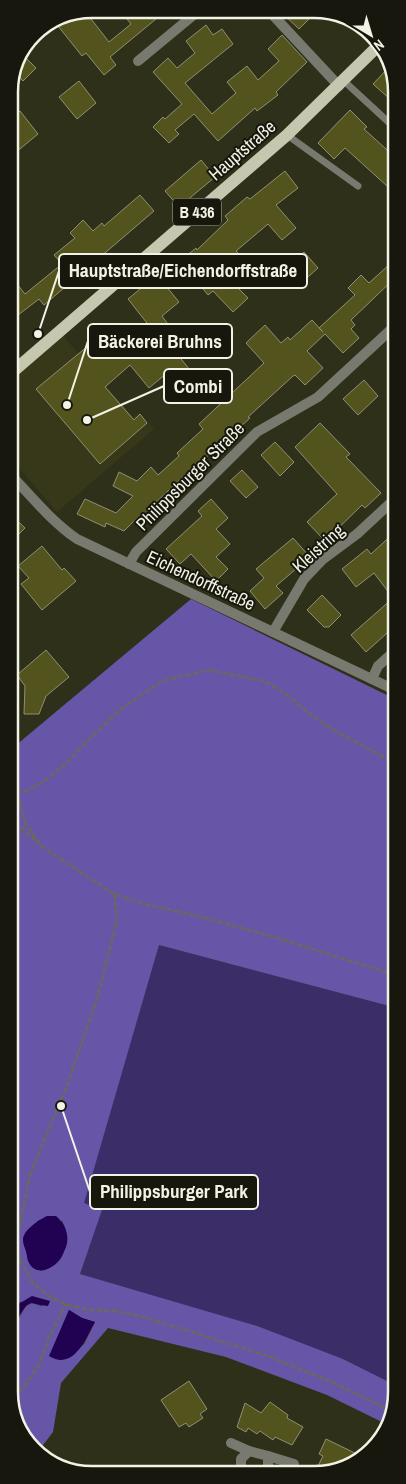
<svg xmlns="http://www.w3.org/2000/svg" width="406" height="1484" viewBox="0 0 406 1484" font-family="'Archivo Narrow',sans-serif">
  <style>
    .built { fill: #373819 }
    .green { fill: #3b2e68 }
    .forest { fill: #6756a8; fill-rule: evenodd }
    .water { fill: #210151 }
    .building { fill: #53541d; stroke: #8e9075 }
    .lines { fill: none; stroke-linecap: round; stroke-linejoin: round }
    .path { stroke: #6a6b57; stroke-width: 2.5; stroke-dasharray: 5 2.5; stroke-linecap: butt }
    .lane { stroke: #797a6f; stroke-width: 7 }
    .street { stroke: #797a6f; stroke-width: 10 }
    .primary { stroke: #c5c7af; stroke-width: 12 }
    .labels { text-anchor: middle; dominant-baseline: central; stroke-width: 4; stroke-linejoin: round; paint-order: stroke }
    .shield { fill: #17170d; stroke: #b0b1a4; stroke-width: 1 }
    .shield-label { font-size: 16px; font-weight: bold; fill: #f2f3e5 }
    .street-label { font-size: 18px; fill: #f2f3e5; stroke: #17170d }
    .rim { fill: none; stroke: #f2f3e5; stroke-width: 2.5 }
    .leader { fill: none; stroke: #f2f3e5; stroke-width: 2 }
    .callout-dot { fill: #f2f3e5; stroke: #17170d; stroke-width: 2 }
    .callout { fill: #17170d; stroke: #f2f3e5; stroke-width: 2 }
    .callout-label { font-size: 19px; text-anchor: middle; font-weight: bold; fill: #f2f3e5 }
  </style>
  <rect width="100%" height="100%" fill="#2f3019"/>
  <polygon class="built" points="63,336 133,417 139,413 154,429 57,512 9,456 9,382"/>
  <polygon class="green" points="159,945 397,1008 397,1386 343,1359 257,1327 80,1274 102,1210 83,1203"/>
  <path class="forest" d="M191,599L397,700V1008L159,945L84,1203L102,1210L80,1274L257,1326L343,1359L397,1386V1397L386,1424L327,1395L226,1357L108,1328L61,1383L53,1432L37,1453L33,1451L10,1403L9,1334L26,1306L32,1303L41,1306L50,1301L20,1302L9,1316V751ZM39,1220L62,1221C79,1250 44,1283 32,1266C29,1263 28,1256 26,1251C20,1233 26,1232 39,1220ZM69,1310L82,1318L95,1322L84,1344L69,1358L51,1353Z"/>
  <g class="water">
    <path d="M47,1216H56C65,1224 70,1235 66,1247C64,1251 63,1255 61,1258C55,1268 36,1277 29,1263C27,1260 27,1255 26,1251C25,1248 23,1244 23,1240C23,1230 39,1220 47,1216Z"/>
    <path d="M32,1296L50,1301L48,1306C43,1306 36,1303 31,1303C23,1304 14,1327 9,1334C9,1312 12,1307 32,1296Z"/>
    <path d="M69,1310L82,1318L95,1322C85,1339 74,1371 49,1356Z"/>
  </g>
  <g class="building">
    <polygon points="281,12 316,12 299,29"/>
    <polygon points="123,14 162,14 110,57 116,65 104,75 86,53 82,56 58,26 73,15 88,15 109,42 131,24"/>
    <polygon points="206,25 213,35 222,29 233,44 185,83 212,114 236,93 227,82 247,66 258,80 279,61 268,49 282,35 307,62 276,92 278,95 257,111 255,108 218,141 194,114 175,130 179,134 169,143 153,127 163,117 165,119 182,104 153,72 168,58 177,68 195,53 186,41"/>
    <polygon points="26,58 36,68 23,81 15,72 19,64"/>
    <polygon points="390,66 396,81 396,94 391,100 373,84"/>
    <polygon points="79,81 96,103 77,119 59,97"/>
    <polygon points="350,110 367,127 364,129 397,159 397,176 387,186 345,148 334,159 318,143"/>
    <polygon points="20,111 38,134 9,158 9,120"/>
    <polygon points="201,160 215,177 179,207 165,191"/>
    <polygon points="285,171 298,188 276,205 296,228 282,240 268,224 236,251 246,261 228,278 248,298 233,312 213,291 208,295 180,261 196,248 197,250 228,220 225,216 247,197 250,199"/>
    <polygon points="140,195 154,211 44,305 39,299 9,322 9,274 25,294 62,264 54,255 75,238 70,233 83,220 93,231 102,223 104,226"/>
    <polygon points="304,252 318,268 299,285 285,270"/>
    <polygon points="391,263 397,269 397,276 351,320 355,325 351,329 359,338 343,353 325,334 307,351 323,368 305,385 295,375 293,376 248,417 250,418 192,470 191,469 148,510 150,512 142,520 138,517 124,531 106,523 105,527 77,514 85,499 116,513 133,496 113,486 119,472 137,481 151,467 158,475 179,456 177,453 203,429 199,424 264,363 246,343 265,325 281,343 288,337 290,340 312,320 323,332 319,328 355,295 348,288 361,275 369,283"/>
    <polygon points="157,275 179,302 162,316 178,338 169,344 194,375 180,386 168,372 149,388 130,365 105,387 134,420 140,414 147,423 100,464 36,389 106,331 127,355 154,332 128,299"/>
    <polygon points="364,380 378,396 358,415 343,399"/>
    <polygon points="320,423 350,454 346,457 381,493 365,508 362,505 325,541 307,522 337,494 295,447"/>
    <polygon points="275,442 294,462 280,476 261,455"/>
    <polygon points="242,470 258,487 246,498 230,481"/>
    <polygon points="211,499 228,518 216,529 230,544 216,557 228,569 216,581 191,554 180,564 166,549 202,516 198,511"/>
    <polygon points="9,513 25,528 9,544"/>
    <polygon points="397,530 397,624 366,652 351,635 393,598 374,573 356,587 342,569 367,549 371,554"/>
    <polygon points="293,538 310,557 276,586 283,593 265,609 250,591 264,578 256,569"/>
    <polygon points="42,546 62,570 64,568 76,581 42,610 21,584 29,578 18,566"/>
    <polygon points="322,595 341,615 329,627 324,627 307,610"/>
    <polygon points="46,650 69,677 46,696 39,714 24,714 25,686 17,675"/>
    <polygon points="189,1381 207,1409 200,1414 203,1418 189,1427 186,1423 179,1427 161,1400"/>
    <polygon points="270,1402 288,1415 287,1418 303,1427 292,1445 275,1437 273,1440 260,1431 257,1434 248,1428 246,1432 237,1427 245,1403 261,1413"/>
    <polygon points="326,1439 361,1456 325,1474 314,1474 323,1456 319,1454"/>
  </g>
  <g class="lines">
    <g class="path">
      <polyline points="17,792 25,823 41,846 114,894 141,903 202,917 274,937 386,972 397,966"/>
      <polyline points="9,793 27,791 46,780 67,763 83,745 122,708 162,681 208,670 265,681 290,697 312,716 337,732 397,764"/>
      <polyline points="9,817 36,841"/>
      <polyline points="114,894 117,920 96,1002 66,1088 30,1175 17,1239 20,1261 33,1283 50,1297 66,1304 89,1310 116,1311 144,1317 268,1356 334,1383 392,1411"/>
      <polyline points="10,1404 33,1374 40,1363 48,1339 66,1304"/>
      <polyline points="305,1470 312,1474"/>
    </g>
    <g class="lane">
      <polyline points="344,81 397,130"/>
      <polyline points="287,135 358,186"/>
    </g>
    <g class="street">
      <polyline points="270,12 339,86"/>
      <polyline points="138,61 196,13"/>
      <path d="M9,473C31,496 51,521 77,539L397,691"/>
      <polyline points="129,564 136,552 257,432 318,397 397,324"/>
      <polyline points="273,632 304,579 322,560 357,534 397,497"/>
      <polyline points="372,679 378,666 397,649"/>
      <polyline points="231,1443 249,1451 268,1456 268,1467 260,1474"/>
      <polyline points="268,1456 294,1464"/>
      <polyline points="244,1474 241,1469 241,1459 249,1451"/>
    </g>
    <polyline class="primary" points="9,375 287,135 380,44"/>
  </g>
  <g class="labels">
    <rect class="shield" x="173" y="198.5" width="48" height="27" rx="4"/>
    <g class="shield-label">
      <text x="197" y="212">B 436</text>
    </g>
    <g class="street-label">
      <text transform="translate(242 150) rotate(-41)">Hauptstraße</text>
      <text transform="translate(190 476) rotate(-45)">Philippsburger Straße</text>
      <text transform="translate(318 548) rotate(-42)">Kleistring</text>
      <text transform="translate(201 580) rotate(25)">Eichendorffstraße</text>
    </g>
  </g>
  <path d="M0 0H406V1484H0ZM92 18H314A74 74 0 0 1 388 92V1392A74 74 0 0 1 314 1466H92A74 74 0 0 1 18 1392V92A74 74 0 0 1 92 18Z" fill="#17170d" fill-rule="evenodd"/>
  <path class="rim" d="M92 18H314A74 74 0 0 1 388 92V1392A74 74 0 0 1 314 1466H92A74 74 0 0 1 18 1392V92A74 74 0 0 1 92 18Z"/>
  <path class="leader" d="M38 334L59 271M67 405L88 341M87 420L164 386M61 1106L90 1192"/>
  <g class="callout-dot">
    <circle cx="38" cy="334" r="5"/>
    <circle cx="67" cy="405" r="5"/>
    <circle cx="87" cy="420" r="5"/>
    <circle cx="61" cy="1106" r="5"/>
  </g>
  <g class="callout">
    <rect x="59" y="254" width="248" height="34" rx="5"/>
    <rect x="88" y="324" width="144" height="34" rx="5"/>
    <rect x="164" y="369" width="68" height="34" rx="5"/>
    <rect x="90" y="1175" width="168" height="34" rx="5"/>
  </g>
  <g class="callout-label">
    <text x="183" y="277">Hauptstraße/Eichendorffstraße</text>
    <text x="160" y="348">Bäckerei Bruhns</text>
    <text x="198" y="393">Combi</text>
    <text x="174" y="1198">Philippsburger Park</text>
  </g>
  <g transform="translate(371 35) rotate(142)" stroke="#17170d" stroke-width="4" paint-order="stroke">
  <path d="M0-4L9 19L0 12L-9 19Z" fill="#f2f3e5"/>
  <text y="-8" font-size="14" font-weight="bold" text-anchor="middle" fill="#f2f3e5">N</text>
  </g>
</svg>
